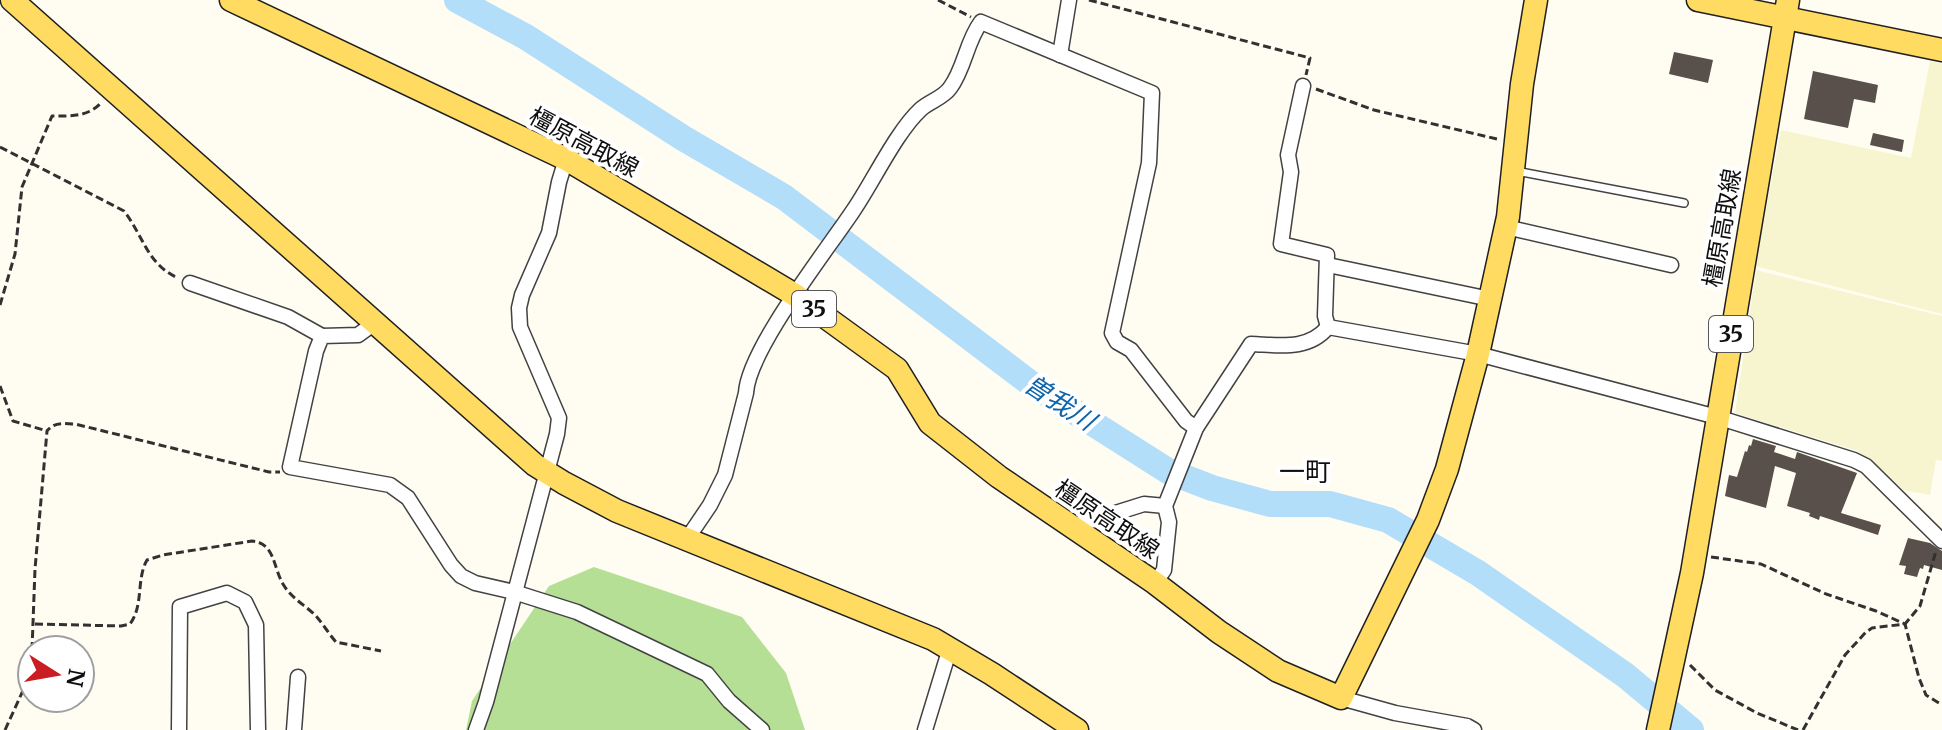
<svg xmlns="http://www.w3.org/2000/svg" width="1942" height="730" viewBox="0 0 1942 730" font-family="Merriweather,'Noto Sans JP',serif">
  <style>
    .farmland { fill: #f7f5cf }
    .forest { fill: #b6df96 }
    .lines { fill: none; stroke-linecap: round; stroke-linejoin: round }
    .river { stroke: #b2defa; stroke-width: 26 }
    .building { fill: #59504b }
    .service-casing { stroke: #424242; stroke-width: 10 }
    .minor-casing { stroke: #424242; stroke-width: 17 }
    .primary-casing { stroke: #202020; stroke-width: 25 }
    .path { stroke: #313131; stroke-width: 3; stroke-dasharray: 8 4; stroke-linecap: butt }
    .service { stroke: #fff; stroke-width: 7 }
    .minor { stroke: #fff; stroke-width: 14 }
    .primary { stroke: #ffdb62; stroke-width: 22 }
    .labels { text-anchor: middle; dominant-baseline: central; stroke-width: 8; stroke-linejoin: round; paint-order: stroke }
    .shield { fill: #fff; stroke: #575757; stroke-width: 2 }
    .shield-label { font-size: 22px; font-weight: bold; fill: #0f0f0f }
    .street-label { font-size: 24px; fill: #0f0f0f; stroke: #fff }
    .water-label { font-size: 26px; font-style: italic; fill: #0f65ab; stroke: #fff }
    .neighbourhood-label { font-size: 26px; fill: #0f0f0f; stroke: #fff }
  </style>
  <rect width="100%" height="100%" fill="#fffdf2"/>
  <g class="farmland">
    <polygon points="1930,61 1942,64 1942,314 1755,266 1781,130 1911,158"/>
    <polygon points="1756,270 1942,316 1942,461 1936,460 1930,495 1903,490 1858,451 1735,413"/>
  </g>
  <polygon class="forest" points="594,567 742,617 786,673 805,730 466,730 472,701 549,586"/>
  <g class="lines">
    <polyline class="river" points="457,0 526,37 683,138 784,197 1034,386 1168,471 1212,488 1270,504 1330,504 1388,520 1478,573 1625,675 1691,730"/>
  </g>
  <g class="building">
    <polygon points="1674,52 1713,60 1708,83 1669,74"/>
    <polygon points="1813,71 1878,85 1875,103 1854,99 1848,128 1804,119"/>
    <polygon points="1873,133 1904,140 1902,152 1870,145"/>
    <polygon points="1753,439 1776,446 1774,452 1795,459 1797,452 1857,473 1841,513 1881,525 1878,535 1820,516 1819,520 1809,516 1810,513 1787,506 1796,473 1775,466 1766,508 1725,496 1729,475 1737,477 1745,451 1747,452 1749,445 1751,446"/>
    <polygon points="1908,538 1930,543 1942,551 1942,570 1924,565 1923,569 1920,568 1917,577 1904,574 1906,566 1899,565"/>
  </g>
  <g class="lines">
    <defs>
      <polyline id="service" points="1516,171 1684,203"/>
      <g id="minor">
        <polyline points="1060,55 1069,0"/>
        <polyline points="1303,86 1288,155 1291,172 1281,244 1327,255 1325,316 1328,327"/>
        <polyline points="1506,227 1671,265"/>
        <polyline points="1328,265 1490,299"/>
        <polyline points="190,283 288,317 322,336"/>
        <polyline points="376,322 358,335 322,336 316,351 290,467 390,485 408,498 451,565 461,576 475,583 514,592 577,612 707,674 729,701 762,730"/>
        <polyline points="1071,527 1144,504 1165,506"/>
        <path d="M687,539L710,505L725,475L746,393C748,350 827,250 853,211C873,182 896,132 921,109C930,101 943,98 950,88C965,68 966,42 981,22L1152,93L1149,163L1112,333L1117,342L1131,350L1186,421L1196,428"/>
        <path d="M1155,583L1164,570L1169,522L1165,506L1196,428L1251,344C1279,345 1308,351 1328,327L1478,354L1717,417L1854,460L1866,466L1942,541"/>
        <polyline points="1341,698 1395,713 1467,726 1474,730"/>
        <polyline points="179,730 180,607 227,593 245,602 256,625 258,730"/>
        <polyline points="294,730 298,677"/>
        <polyline points="476,730 486,702 557,434 559,418 520,327 519,308 522,295 549,233 559,182 566,159"/>
        <polyline points="925,730 950,648"/>
      </g>
      <g id="primary">
        <polyline points="12,0 535,465 564,483 617,511 933,639 992,674 1077,730"/>
        <polyline points="231,0 566,159 795,295 897,369 930,423 999,477 1155,583 1219,632 1278,671 1341,698 1428,520 1447,469 1478,354 1508,217 1522,84 1536,0"/>
        <polyline points="1698,0 1942,50"/>
        <polyline points="1658,730 1692,573 1788,0"/>
      </g>
    </defs>
    <use href="#service" class="service-casing"/>
    <use href="#minor" class="minor-casing"/>
    <use href="#primary" class="primary-casing"/>
    <g class="path">
      <polyline points="938,0 971,17"/>
      <polyline points="1089,0 1310,58 1306,75"/>
      <polyline points="1316,89 1374,110 1497,139"/>
      <path d="M0,147L124,211C144,237 147,264 178,278"/>
      <path d="M0,305L15,254L22,187L52,116C70,116 87,117 100,104"/>
      <polyline points="0,386 13,421 47,431"/>
      <polyline points="1711,557 1761,564 1826,594 1876,611 1905,624 1919,678 1926,695 1942,705"/>
      <path d="M35,624L121,626L130,624C144,605 136,579 147,560L163,555L252,541C275,543 273,567 283,584C291,598 305,605 316,616C323,624 329,634 336,642L381,651"/>
      <path d="M32,650L35,569L47,431C55,421 64,424 75,424L269,472H280"/>
      <polyline points="1690,665 1715,690 1757,713 1798,730"/>
      <polyline points="5,730 26,684 32,652"/>
      <polyline points="1803,730 1845,655 1866,632 1872,628 1905,624 1920,606 1936,551"/>
    </g>
    <use href="#service" class="service"/>
    <use href="#minor" class="minor"/>
    <use href="#primary" class="primary"/>
  </g>
  <g class="labels">
    <g class="shield">
      <rect x="792" y="291" width="44" height="36" rx="6"/>
      <rect x="1709" y="316" width="44" height="36" rx="6"/>
    </g>
    <g class="shield-label">
      <text x="814" y="309">35</text>
      <text x="1731" y="334">35</text>
    </g>
    <g class="street-label">
      <text transform="translate(584 142) rotate(28)">橿原高取線</text>
      <text transform="translate(1722 228) rotate(-80)">橿原高取線</text>
      <text transform="translate(1107 519) rotate(34)">橿原高取線</text>
    </g>
    <g class="water-label">
      <text transform="translate(1060 402) rotate(33)">曽我川</text>
    </g>
    <g class="neighbourhood-label">
      <text x="1305" y="471">一町</text>
    </g>
  </g>
  <g transform="translate(56 674) rotate(101)"><circle r="38" fill="#ffffff" stroke="#9f9f9f" stroke-width="2"/>
  <path d="M0-6L14 30L0 20L-14 30Z" fill="#ca1d23"/>
  <text y="-12" font-size="22" font-weight="bold" text-anchor="middle" fill="#0f0f0f">N</text>
  </g>
</svg>
